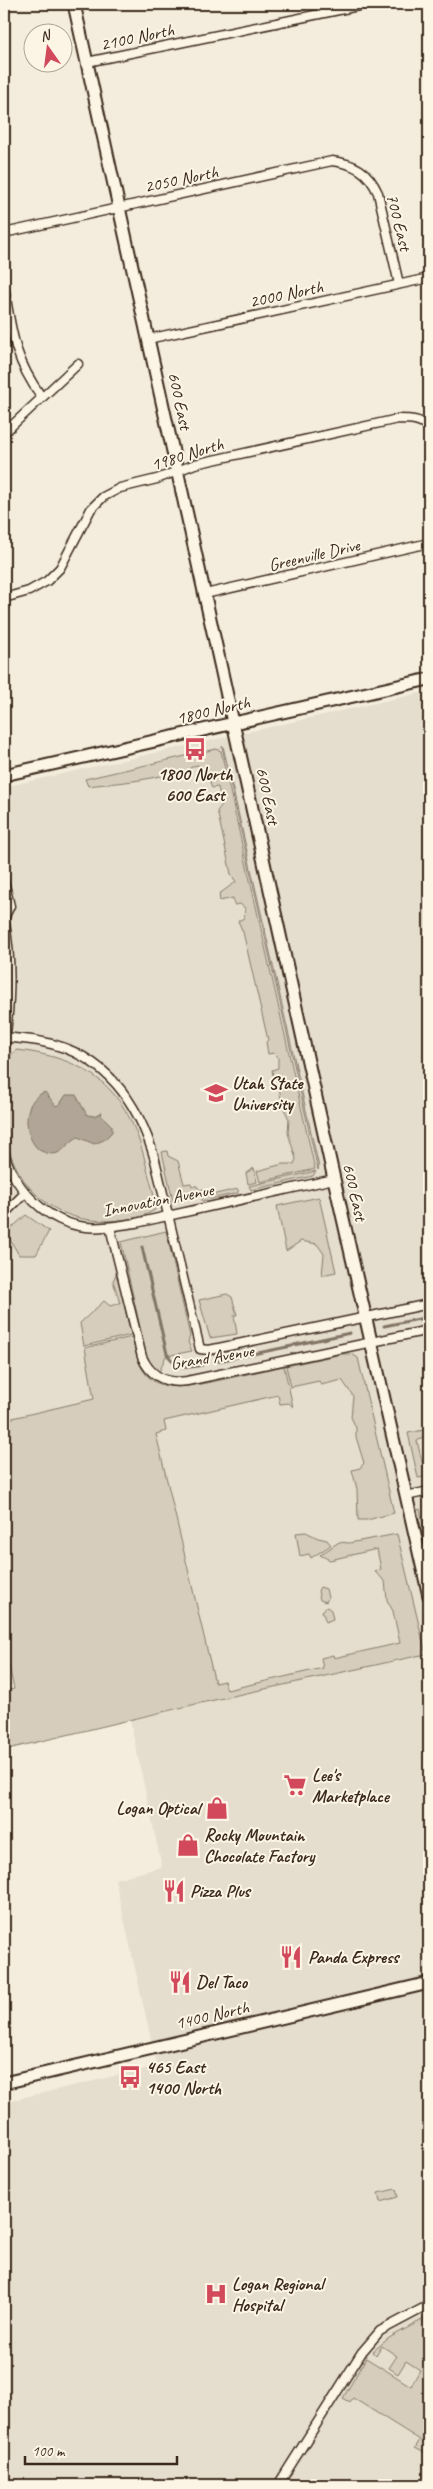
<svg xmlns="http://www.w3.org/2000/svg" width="433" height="2489" viewBox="0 0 433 2489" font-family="Caveat,sans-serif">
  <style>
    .built { fill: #e5ddce }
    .green { fill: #d6cdbd; stroke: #887c6e }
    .water { fill: #b0a596; stroke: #817466 }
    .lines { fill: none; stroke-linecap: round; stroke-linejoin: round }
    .stream { stroke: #817466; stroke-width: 3 }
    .street-casing { stroke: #3b2a1e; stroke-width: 11 }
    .secondary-casing { stroke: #3b2a1e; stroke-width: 15 }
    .street { stroke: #fcf5e5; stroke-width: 8 }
    .secondary { stroke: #fcf5e5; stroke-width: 11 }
    .labels { text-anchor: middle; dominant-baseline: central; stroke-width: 4; stroke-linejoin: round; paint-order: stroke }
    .street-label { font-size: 18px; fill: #3b2a1e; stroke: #fcf5e5 }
    .poi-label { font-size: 18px; font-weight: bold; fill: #3b2a1e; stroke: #fcf5e5; text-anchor: start }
  </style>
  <rect width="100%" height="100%" fill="#f4eddd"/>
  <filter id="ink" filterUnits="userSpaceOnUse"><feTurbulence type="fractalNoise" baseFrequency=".02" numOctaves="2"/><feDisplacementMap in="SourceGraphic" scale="10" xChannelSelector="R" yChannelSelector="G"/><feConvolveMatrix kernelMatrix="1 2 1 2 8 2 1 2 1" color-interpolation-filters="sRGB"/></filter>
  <g filter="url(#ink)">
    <polygon class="built" points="429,691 429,2485 4,2485 4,2102 157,2066 115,1879 162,1867 130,1721 196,1704 4,1428 4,787"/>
    <g class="green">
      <polygon points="223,746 319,1167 318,1170 222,747"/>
      <path d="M216,749L221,751L315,1169L260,1182L257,1171L283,1164H294L296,1159L288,1133L289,1119L282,1105L278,1081L273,1076L272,1070L278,1068V1057L274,1053L268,1054L266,1042L268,1040L243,932L238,921L244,918L245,908L240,904L234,905L233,898L220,901L219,894L236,882L231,874L219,819L217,811L222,805L218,787L212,788L211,786L207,769L197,765L190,768L188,773L162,779L160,776C136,782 112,783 88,786L85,779Z"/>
      <path d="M17,1050C94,1059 130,1093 147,1169C150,1181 156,1198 155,1210C138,1221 110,1222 91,1220C47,1216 11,1178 6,1134C3,1108 9,1080 11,1054Z"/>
      <polygon points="167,1151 168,1156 178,1161 184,1184 191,1183 192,1186 197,1186 199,1190 204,1189 205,1194 173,1201 162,1152"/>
      <polygon points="254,1168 257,1182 248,1184 246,1173"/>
      <polygon points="316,1171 313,1176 251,1190 249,1186"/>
      <polygon points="238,1189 238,1193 202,1201 202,1197"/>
      <polygon points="319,1197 336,1272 322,1275 324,1254 317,1244 301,1241 286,1251 277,1206"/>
      <polygon points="26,1215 49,1231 36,1255 19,1255 6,1233"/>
      <polygon points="166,1231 190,1336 188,1342 192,1351 166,1356 159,1372 151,1364 146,1354 121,1242"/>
      <polygon points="117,1272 131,1335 84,1346 80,1323 104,1301 110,1306 120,1303 113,1281"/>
      <polygon points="227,1294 232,1297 237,1315 234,1315 237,1334 210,1338 199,1300"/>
      <path d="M132,1337C142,1394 168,1391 216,1381C239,1376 261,1371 284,1366L293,1407L289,1403L280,1404L278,1395L164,1421L166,1431L156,1434L215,1683L224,1681L227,1690L323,1668L321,1658L333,1655L334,1658L400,1643L393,1611L387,1600L385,1581L375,1572L381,1569L377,1549L330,1560L320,1555L339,1542L349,1543L397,1534L426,1654L196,1704L4,1750V1691L14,1689L8,1662L4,1663V1420L94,1399L85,1348Z"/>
      <polygon points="342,1354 352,1354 358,1358 394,1513 367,1520 358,1520 357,1489 352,1470 360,1468 364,1463 356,1437 356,1428 351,1417 353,1396 342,1380 321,1385 319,1381 291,1387 286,1366"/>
      <polygon points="424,1430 425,1436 417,1441 424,1470 429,1471 429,1476 418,1478 408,1433"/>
      <polygon points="420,1509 429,1551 429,1561 417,1510"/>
      <polygon points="306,1532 318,1538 327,1540 331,1545 311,1558 309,1554 300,1556 296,1533"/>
      <polygon points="320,1587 326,1589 328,1598 326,1602 320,1600 318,1591"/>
      <polygon points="327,1607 331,1610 333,1619 326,1622 322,1611"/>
      <polygon points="396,2189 398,2197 380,2202 378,2193"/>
      <polygon points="429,2316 429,2453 427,2454 415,2448 420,2440 353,2398 350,2402 343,2398 366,2358 411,2386 420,2370 406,2361 398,2374 389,2368 397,2356 382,2346 376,2356 372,2352 389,2338"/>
    </g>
    <path class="water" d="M45,1092L56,1106L60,1104L66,1095H76L87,1115L95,1116L102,1112L101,1115L112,1126V1132L104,1140L94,1144L78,1137C62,1146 62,1161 39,1150C23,1136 21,1100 45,1092Z"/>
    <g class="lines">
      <g class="stream">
        <path d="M142,1247L167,1354C176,1368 187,1369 202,1365"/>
        <polyline points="384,1326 429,1317"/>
        <polyline points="294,1345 350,1333"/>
        <polyline points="218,1361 292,1346"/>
      </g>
      <defs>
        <g id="street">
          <polyline points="87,62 368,4"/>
          <path d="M4,233L332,161C355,164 368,171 378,193L399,284"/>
          <path d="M4,286C12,332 13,357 41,396"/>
          <polyline points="148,339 429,278"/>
          <polyline points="4,433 78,364"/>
          <polyline points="205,594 429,543"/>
          <path d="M4,598L29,591L47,581L60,568L91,509L103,497L120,488L157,479L195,464L398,419C410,419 421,419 429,428"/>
          <polyline points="4,881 10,906 4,918"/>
          <path d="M4,919C13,961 10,1006 4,1049"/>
          <path d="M5,1037C18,1039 31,1039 43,1042C105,1054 139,1103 155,1160L200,1349L209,1350L429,1304"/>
          <path d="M4,1153C15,1189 47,1223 86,1227C102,1229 120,1225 136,1223L334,1179"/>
          <polyline points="4,1214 25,1193"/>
          <path d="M110,1227L142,1357C151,1377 166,1384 187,1381L429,1330"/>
          <polyline points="406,1496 429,1491"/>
          <polyline points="278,2485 362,2352 380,2331 429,2305"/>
        </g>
        <g id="secondary">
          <polyline points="74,4 334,1179 429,1596"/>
          <polyline points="4,775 429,679"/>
          <polyline points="4,2083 429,1983"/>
        </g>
      </defs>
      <use href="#street" class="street-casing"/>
      <use href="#secondary" class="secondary-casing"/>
      <use href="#street" class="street"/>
      <use href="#secondary" class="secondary"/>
    </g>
  </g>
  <defs>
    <symbol id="bus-bare" viewBox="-9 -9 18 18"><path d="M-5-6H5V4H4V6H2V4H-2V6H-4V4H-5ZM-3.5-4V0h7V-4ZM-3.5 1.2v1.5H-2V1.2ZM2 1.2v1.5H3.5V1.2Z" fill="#d1495b" stroke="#fcf5e5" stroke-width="2.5" paint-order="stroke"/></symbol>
    <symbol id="university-bare" viewBox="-9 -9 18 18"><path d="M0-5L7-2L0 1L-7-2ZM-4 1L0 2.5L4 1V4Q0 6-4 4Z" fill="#d1495b" stroke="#fcf5e5" stroke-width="2.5" paint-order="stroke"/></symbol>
    <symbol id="supermarket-bare" viewBox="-9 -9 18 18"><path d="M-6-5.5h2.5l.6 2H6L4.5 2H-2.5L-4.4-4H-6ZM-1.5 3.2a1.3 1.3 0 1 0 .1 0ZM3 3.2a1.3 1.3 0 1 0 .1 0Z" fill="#d1495b" stroke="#fcf5e5" stroke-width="2.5" paint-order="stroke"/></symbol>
    <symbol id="shop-bare" viewBox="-9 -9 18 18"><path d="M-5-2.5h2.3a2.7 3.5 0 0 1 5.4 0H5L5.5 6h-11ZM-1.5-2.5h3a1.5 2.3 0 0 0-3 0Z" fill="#d1495b" stroke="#fcf5e5" stroke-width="2.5" paint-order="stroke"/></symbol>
    <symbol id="restaurant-bare" viewBox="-9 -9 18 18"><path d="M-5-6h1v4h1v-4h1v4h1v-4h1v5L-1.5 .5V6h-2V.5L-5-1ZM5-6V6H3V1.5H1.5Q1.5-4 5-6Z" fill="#d1495b" stroke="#fcf5e5" stroke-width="2.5" paint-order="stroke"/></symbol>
    <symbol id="hospital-bare" viewBox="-9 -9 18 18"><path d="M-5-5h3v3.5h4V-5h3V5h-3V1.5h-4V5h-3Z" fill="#d1495b" stroke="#fcf5e5" stroke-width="2.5" paint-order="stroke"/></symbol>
  </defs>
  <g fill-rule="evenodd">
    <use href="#bus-bare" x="179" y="733" width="32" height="32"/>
    <use href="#university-bare" x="200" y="1077" width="32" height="32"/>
    <use href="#supermarket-bare" x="279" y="1769" width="32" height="32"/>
    <use href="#shop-bare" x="201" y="1792" width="32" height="32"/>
    <use href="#shop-bare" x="172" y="1829" width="32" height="32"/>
    <use href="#restaurant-bare" x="158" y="1875" width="32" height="32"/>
    <use href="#restaurant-bare" x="275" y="1941" width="32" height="32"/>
    <use href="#restaurant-bare" x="164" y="1966" width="32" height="32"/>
    <use href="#bus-bare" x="114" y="2061" width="32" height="32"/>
    <use href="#hospital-bare" x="200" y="2278" width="32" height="32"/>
  </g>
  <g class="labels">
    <g class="street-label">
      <text transform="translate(137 37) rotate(-12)">2100 North</text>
      <text transform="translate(181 179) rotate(-12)">2050 North</text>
      <text transform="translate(399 222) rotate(76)">700 East</text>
      <text transform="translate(286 294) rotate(-12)">2000 North</text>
      <text transform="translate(180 401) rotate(78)">600 East</text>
      <text transform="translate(187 454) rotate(-17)">1980 North</text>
      <text transform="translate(314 555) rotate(-13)">Greenville Drive</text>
      <text transform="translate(213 710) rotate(-13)">1800 North</text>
      <text transform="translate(268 796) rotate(78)">600 East</text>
      <text transform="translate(355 1192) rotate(77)">600 East</text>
      <text transform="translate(158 1200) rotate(-11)">Innovation Avenue</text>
      <text transform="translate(212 1357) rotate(-9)">Grand Avenue</text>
      <text transform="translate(212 2015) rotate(-13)">1400 North</text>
    </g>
    <g class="poi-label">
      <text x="195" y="774" text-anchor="middle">1800 North<tspan x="195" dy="21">600 East</tspan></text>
      <text x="232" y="1083">Utah State<tspan x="232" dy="21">University</tspan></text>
      <text x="312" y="1775">Lee's<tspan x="312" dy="21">Marketplace</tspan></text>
      <text x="200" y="1808" text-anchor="end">Logan Optical</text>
      <text x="204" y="1835">Rocky Mountain<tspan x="204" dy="21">Chocolate Factory</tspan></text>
      <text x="190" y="1891">Pizza Plus</text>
      <text x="308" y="1957">Panda Express</text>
      <text x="196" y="1982">Del Taco</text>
      <text x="146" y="2067">465 East<tspan x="146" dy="21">1400 North</tspan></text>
      <text x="232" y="2284">Logan Regional<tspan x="232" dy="21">Hospital</tspan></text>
    </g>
  </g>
  <rect width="433" height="2489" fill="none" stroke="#fcf5e5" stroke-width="20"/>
  <rect x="10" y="10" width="413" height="2469" fill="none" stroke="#3b2a1e" stroke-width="2" filter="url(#ink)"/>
  <g transform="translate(48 48) rotate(346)"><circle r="24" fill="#fcf5e5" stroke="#afa495"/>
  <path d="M0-4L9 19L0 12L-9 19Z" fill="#d1495b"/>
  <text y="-8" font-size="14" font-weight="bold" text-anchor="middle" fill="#3b2a1e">N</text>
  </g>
  <path d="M25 2456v8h152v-8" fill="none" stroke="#3b2a1e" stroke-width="2.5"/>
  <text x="32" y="2456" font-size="15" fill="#3b2a1e" stroke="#fcf5e5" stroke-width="4" paint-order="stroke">100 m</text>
</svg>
